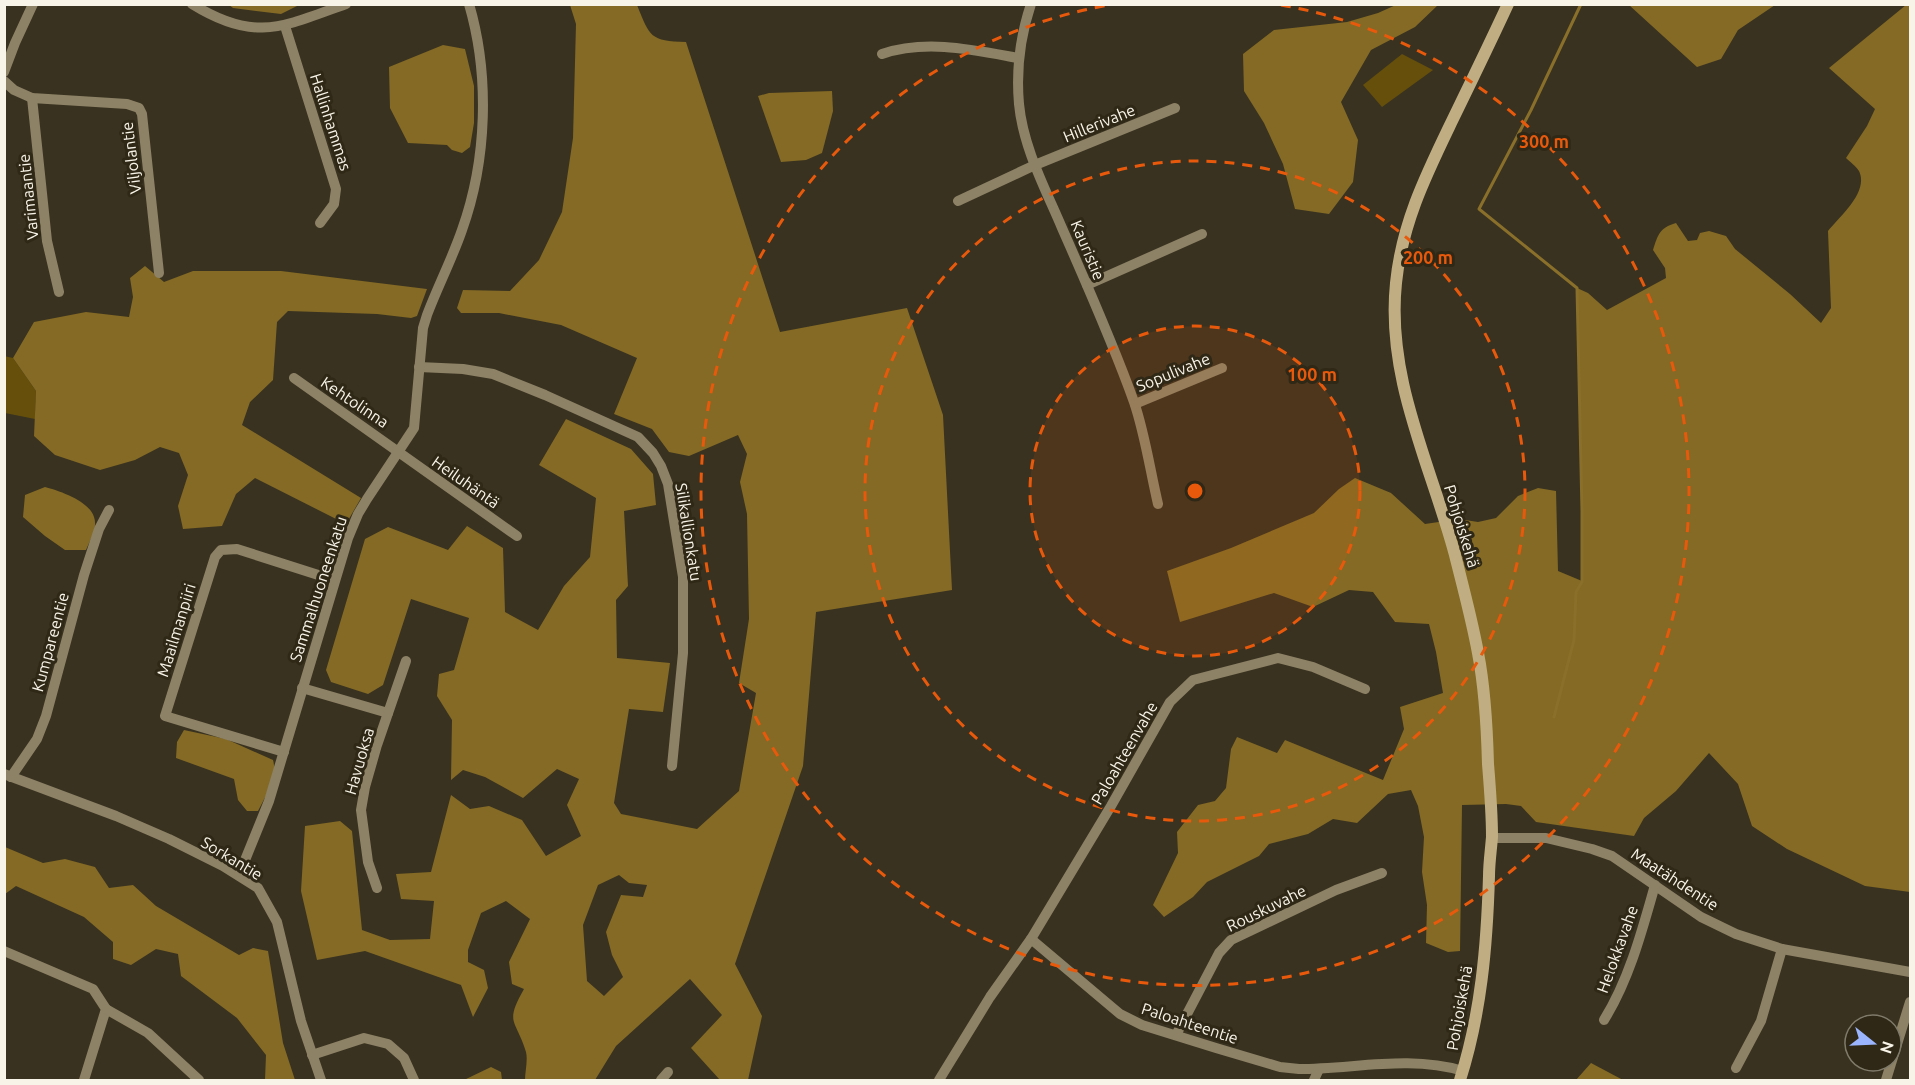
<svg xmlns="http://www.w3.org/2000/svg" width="1915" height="1085" viewBox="0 0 1915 1085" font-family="Ubuntu,sans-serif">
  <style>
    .green { fill: #654f0a }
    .forest { fill: #846a24; fill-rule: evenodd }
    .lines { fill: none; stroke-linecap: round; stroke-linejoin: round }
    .stream { stroke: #896f2a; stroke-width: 3 }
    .minor { stroke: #8d8266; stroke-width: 10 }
    .secondary { stroke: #c0ae82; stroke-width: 12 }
    .ring { fill: none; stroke: #e8590c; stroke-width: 3; stroke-dasharray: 10 8 }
    .labels { text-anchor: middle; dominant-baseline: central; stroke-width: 6; stroke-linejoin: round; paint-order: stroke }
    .street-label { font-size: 16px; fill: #f8f4e8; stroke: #2f2816 }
    .centre { fill: #e8590c; stroke: #2f2816; stroke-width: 3 }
    .ring-label { font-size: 18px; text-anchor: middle; font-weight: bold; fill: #e8590c; stroke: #2f2816; stroke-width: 6; stroke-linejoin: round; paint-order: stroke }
  </style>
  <rect width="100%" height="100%" fill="#393220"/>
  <g class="green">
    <polygon points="1402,54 1433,70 1382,107 1363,85"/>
    <polygon points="4,356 13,358 36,391 35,419 5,413"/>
  </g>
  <g class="forest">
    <polygon points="1398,4 1438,5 1415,27 1371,50 1341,102 1358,140 1353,182 1329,214 1295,209 1283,164 1264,123 1244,91 1243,54 1274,30 1347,22 1378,13"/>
    <polygon points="229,5 299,5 281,14 233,8"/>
    <path d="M570,5H637C650,37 650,41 686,42L780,332L907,308L943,415L952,590L816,612L803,766L735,964L762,1016L748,1080H720L691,1048L722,1015L690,979L616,1046L595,1080H525C525,1072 528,1060 526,1052C516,1019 504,1024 524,989L512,984L509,962L530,919L506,901L481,913L468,950V962L484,970L488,988L473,1017L461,985L365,951L317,960L301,891L305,826L340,821L352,831L362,930L390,940L430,939L434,901L401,899L396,874L431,872L451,795L470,809L489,806L522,820L546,856L581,836L567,805L579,779L557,769L523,798L485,777L463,770L451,780L452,720L437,696L439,674L454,670L469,618L411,599L383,685L368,694L331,682L326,670L365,539L388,527L448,550L467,526L503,548L505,612L538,630L564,586L590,557L596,498L539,465L566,419L631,449L653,474L656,505L624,511L628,586L616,600L617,658L670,663L663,712L629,709L614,803L621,814L697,829L739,791L756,693L739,683L749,619L747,514L740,482L747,454L738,435L689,456L669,452L652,429L614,414L637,358L561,325L499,313H461L457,308L463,290L510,291L539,260L562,212L573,138L576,24ZM619,875L629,883L647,885L643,897L621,895L606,932L612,955L623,977L604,996L587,981L583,925L598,885Z"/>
    <polygon points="1629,5 1775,5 1738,30 1721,59 1697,67"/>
    <path d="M1906,5H1910V892L1865,886L1787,849L1752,826L1738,784L1709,753L1676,791L1644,818L1634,836L1536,822L1521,806L1506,804L1462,805L1460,951L1448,952L1426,943L1427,905L1422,872L1424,837L1418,806L1411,790L1388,794L1357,823L1333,819L1308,834L1269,844L1259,856L1207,882L1193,897L1164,917L1153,905L1178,853L1177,832L1198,805L1215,801L1226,788L1231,749L1237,737L1277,753L1285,740L1383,780L1404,729L1400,707L1443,693L1436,652L1429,624L1395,622L1373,592L1349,590L1313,607L1274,593L1180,622L1167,571L1231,548L1314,513L1339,489L1355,478L1391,493L1425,524L1459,519L1478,522L1496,518L1518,496L1538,488L1556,491L1558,571L1582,581V511L1577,288L1588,293L1607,310L1666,278L1665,268L1653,250C1658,235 1659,228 1676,223L1688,241L1697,240L1700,233L1709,231L1726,236L1735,249L1790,294L1821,323L1831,308L1828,231C1840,216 1869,192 1859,171C1856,166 1850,162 1846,158L1867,126L1875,109L1829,68Z"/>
    <polygon points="443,45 465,49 474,86 474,123 470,147 462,153 452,150 447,145 408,143 390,108 389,67"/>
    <polygon points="832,91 833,111 822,153 806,160 781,162 758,96 769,93"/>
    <polygon points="145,266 164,282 193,271 281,271 427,289 417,316 411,318 377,314 288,311 277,322 273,380 250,402 242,425 361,498 346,524 255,478 236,494 222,526 183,529 178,506 188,475 179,453 160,447 135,460 100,470 55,455 34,436 36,391 13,358 34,322 86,312 129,317 133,297 130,278"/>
    <path d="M45,487C60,491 89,501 94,517C98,528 90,540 86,550H65L45,536L23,517L25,495Z"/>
    <path d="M184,730L226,739L273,760C278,777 266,795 258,811H247L238,800L234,779L176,758L177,742Z"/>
    <polygon points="5,847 43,863 65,859 95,867 109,888 133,885 156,906 239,955 253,948 268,951 283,1043 295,1080 265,1080 266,1055 237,1018 181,976 178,954 156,949 131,965 113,959 113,942 84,917 16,886 5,894"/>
    <polygon points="1591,1063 1623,1080 1576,1080"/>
    <polygon points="491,1067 501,1072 502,1080 464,1080"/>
  </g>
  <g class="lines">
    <polyline class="stream" points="1554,717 1574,640 1576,592 1582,582 1582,511 1577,288 1479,209 1531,110 1581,4"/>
    <g class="minor">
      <path d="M192,4C255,43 282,27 346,4"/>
      <path d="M1031,4C1020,37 1016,70 1019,104C1023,147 1045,188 1062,228C1087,285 1113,343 1134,402C1145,434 1150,470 1158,504"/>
      <polyline points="285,26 336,189 334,204 320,223"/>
      <path d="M882,54C926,39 974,50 1018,58"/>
      <polyline points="4,72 15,43 33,4"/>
      <polyline points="4,81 14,90 32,98 127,104 139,108 142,114 159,273"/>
      <polyline points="32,98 47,241 59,292"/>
      <polyline points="958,201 1035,165 1175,108"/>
      <polyline points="1087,285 1202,234"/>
      <polyline points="419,367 463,369 493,374 545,395 638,437 653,453 661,466 668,484 683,577 683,653 672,766"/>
      <polyline points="294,378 517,536"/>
      <polyline points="1135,404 1222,368"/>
      <polyline points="302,688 388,713"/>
      <polyline points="284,752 165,716 215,557 221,550 237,549 334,580"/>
      <polyline points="4,774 116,816 169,839 223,866 258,888 277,922 301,1021 321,1080"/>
      <polyline points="11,777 37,739 46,716 84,575 99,529 109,510"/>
      <polyline points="1492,838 1546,838 1592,849 1612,856 1701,917 1736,934 1782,949 1910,972"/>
      <path d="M239,875L269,801L348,538L358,514L367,499L414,428L423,328L427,315C438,286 452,259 462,230C487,160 490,76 469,4"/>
      <polyline points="377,888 368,862 361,810 365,787 377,745 406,661"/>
      <path d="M1031,939L1120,1014L1142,1025L1216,1048L1280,1067L1299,1069C1354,1069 1409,1055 1463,1071"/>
      <polyline points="4,951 93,989 106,1009 84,1080"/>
      <polyline points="106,1009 148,1033 199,1080"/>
      <path d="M1604,1020C1629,980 1642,931 1655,885"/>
      <polyline points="1176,1035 1219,953 1231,940 1336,890 1382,873"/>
      <polyline points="312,1055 364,1038 388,1044 404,1058 414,1080"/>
      <polyline points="1736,1068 1761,1021 1782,949"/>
      <polyline points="661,1080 668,1072"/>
      <polyline points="939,1080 990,997 1031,939 1111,806 1170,702 1193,680 1278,658 1313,667 1365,689"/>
      <polyline points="1314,1080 1319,1069"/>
      <polyline points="1886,1080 1910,1002"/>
    </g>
    <path class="secondary" d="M1460,1080C1481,1014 1487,946 1489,876C1489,863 1491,850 1492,837C1492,813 1490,788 1488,764C1487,727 1485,689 1478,653C1472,620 1463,587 1455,555C1431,465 1386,379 1396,283C1402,223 1426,175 1452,121C1471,82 1490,43 1508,4"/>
  </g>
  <circle cx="1195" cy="491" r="165" fill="#e8590c" fill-opacity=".12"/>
  <g class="ring">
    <circle cx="1195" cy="491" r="165"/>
    <circle cx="1195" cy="491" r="330"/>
    <path d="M1281 5A494 494 0 1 1 1109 5"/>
  </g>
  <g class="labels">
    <g class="street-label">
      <text transform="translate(331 122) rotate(72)">Hallinhammas</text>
      <text transform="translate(1099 123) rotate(-22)">Hillerivahe</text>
      <text transform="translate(131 158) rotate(-97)">Viljolantie</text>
      <text transform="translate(28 197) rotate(-96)">Varimaantie</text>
      <text transform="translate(1088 250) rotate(67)">Kauristie</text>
      <text transform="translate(1173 372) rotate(-22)">Sopulivahe</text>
      <text transform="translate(355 402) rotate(34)">Kehtolinna</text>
      <text transform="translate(466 482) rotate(35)">Heiluhäntä</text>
      <text transform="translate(1462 526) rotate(73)">Pohjoiskehä</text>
      <text transform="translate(689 532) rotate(81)">Silikallionkatu</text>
      <text transform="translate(318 589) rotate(-72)">Sammalhuoneenkatu</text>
      <text transform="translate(176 630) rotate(-73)">Maailmanpiiri</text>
      <text transform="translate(50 642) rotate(-75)">Kumpareentie</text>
      <text transform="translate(1124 753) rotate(-60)">Paloahteenvahe</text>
      <text transform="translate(359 761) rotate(-74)">Havuoksa</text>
      <text transform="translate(232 858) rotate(31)">Sorkantie</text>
      <text transform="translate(1675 879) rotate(33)">Maatähdentie</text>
      <text transform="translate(1266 908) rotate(-26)">Rouskuvahe</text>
      <text transform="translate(1617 949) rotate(-70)">Helokkavahe</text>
      <text transform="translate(1459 1008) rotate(-80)">Pohjoiskehä</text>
      <text transform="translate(1190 1023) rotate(18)">Paloahteentie</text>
    </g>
  </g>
  <circle cx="1195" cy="491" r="9" class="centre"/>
  <g class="ring-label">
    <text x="1544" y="148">300 m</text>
    <text x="1428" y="264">200 m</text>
    <text x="1312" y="381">100 m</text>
  </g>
  <rect width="1915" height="1085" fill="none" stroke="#f8f4e8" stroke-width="12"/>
  <g transform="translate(1873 1043) rotate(108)"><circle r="28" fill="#2f2816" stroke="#7f7a6a" stroke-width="1.5"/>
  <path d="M0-4.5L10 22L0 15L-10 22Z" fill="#9ab5fd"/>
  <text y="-9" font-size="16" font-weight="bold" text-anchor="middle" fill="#f8f4e8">N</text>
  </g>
</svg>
